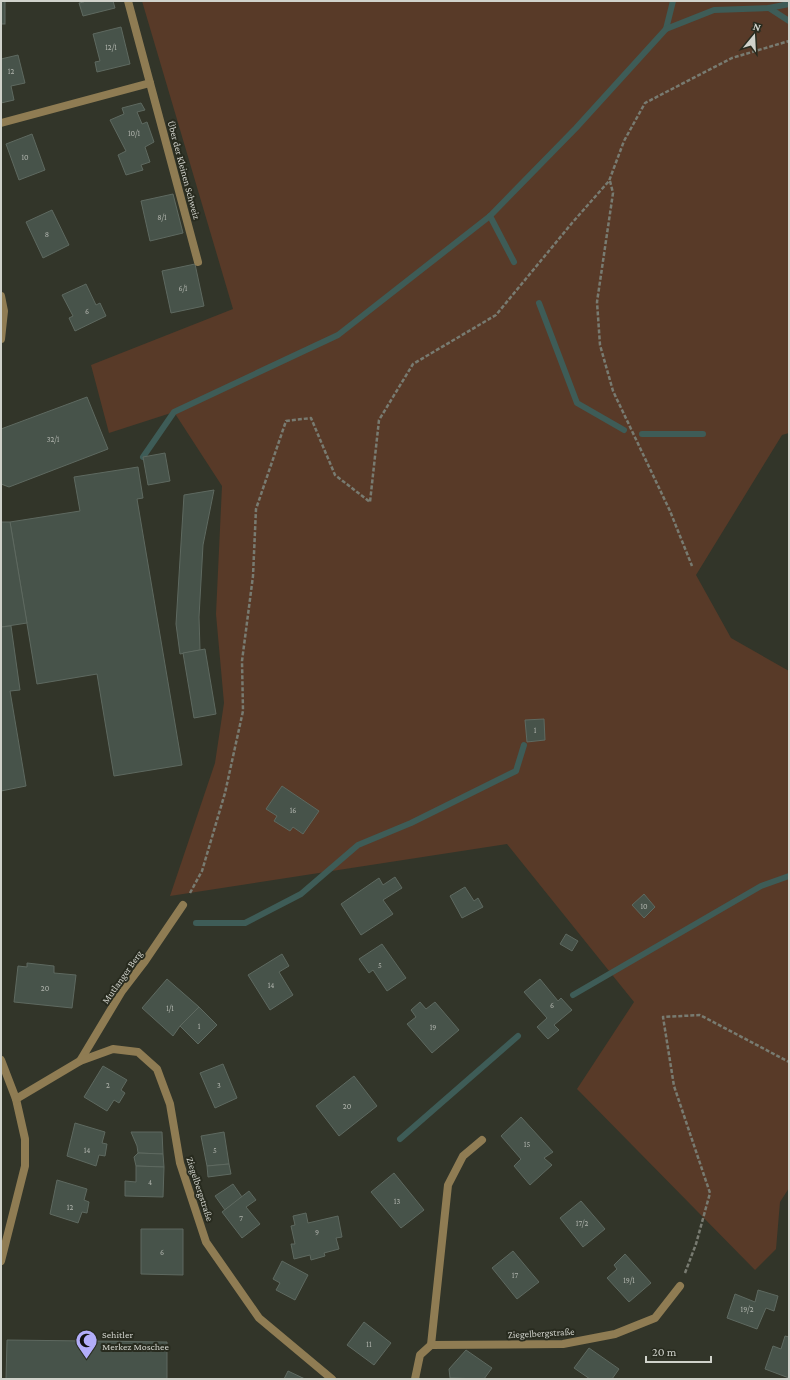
<svg xmlns="http://www.w3.org/2000/svg" width="790" height="1380" viewBox="0 0 790 1380" font-family="'Crimson Pro',serif">
  <style>
    .green { fill: #583a28 }
    .lines { fill: none; stroke-linecap: round; stroke-linejoin: round }
    .stream { stroke: #3e5c57; stroke-width: 6 }
    .building { fill: #47534a; stroke: #5e6960 }
    .path { stroke: #787b71; stroke-width: 2.5; stroke-dasharray: 4 2; stroke-linecap: butt }
    .minor { stroke: #8f7c53; stroke-width: 8 }
    .labels { text-anchor: middle; dominant-baseline: central; stroke-width: 4; stroke-linejoin: round; paint-order: stroke }
    .number-label { font-size: 8px; fill: #aeb2ab }
    .street-label { font-size: 10px; fill: #d0d2cb; stroke: #282b1f }
    .poi-label { font-size: 10px; fill: #d0d2cb; stroke: #282b1f; text-anchor: start }
  </style>
  <rect width="100%" height="100%" fill="#323529"/>
  <polygon class="green" points="142,1 789,1 789,433 782,435 696,575 731,638 789,671 789,1188 780,1202 776,1249 755,1270 577,1089 634,1002 507,844 170,896 215,763 224,703 216,614 222,486 174,412 109,433 91,365 233,309"/>
  <g class="lines">
    <g class="stream">
      <polyline points="769,8 789,21"/>
      <polyline points="666,29 673,1"/>
      <polyline points="490,216 514,262"/>
      <polyline points="539,303 577,403 624,430"/>
      <polyline points="642,434 703,434"/>
      <polyline points="143,457 174,412 338,335 490,216 576,128 666,29 714,10 769,8 789,4"/>
      <polyline points="196,923 245,923 301,894 358,845 411,823 516,771 524,745"/>
      <polyline points="573,995 761,886 789,876"/>
      <polyline points="400,1139 518,1036"/>
    </g>
  </g>
  <g class="building">
    <rect x="1" y="1" width="4" height="23"/>
    <polygon points="83,1 113,1 115,8 83,16 79,3 84,2"/>
    <polygon points="121,27 130,64 97,72 95,62 100,61 93,34"/>
    <polygon points="18,55 25,83 11,86 14,100 1,103 1,59"/>
    <polygon points="141,103 145,110 137,112 142,124 147,122 154,142 145,147 150,162 141,165 143,170 126,175 118,155 126,151 110,120 124,114 122,108"/>
    <polygon points="32,134 45,170 19,180 6,144"/>
    <polygon points="173,194 183,233 150,241 141,201"/>
    <polygon points="52,210 69,245 43,258 26,222"/>
    <polygon points="195,264 204,306 171,313 162,271"/>
    <polygon points="86,284 96,305 100,303 106,316 75,331 69,318 73,316 62,295"/>
    <polygon points="87,397 108,449 9,487 1,484 1,429"/>
    <polygon points="165,453 170,481 148,485 143,457"/>
    <polygon points="138,467 143,498 137,499 182,765 114,776 97,674 37,684 10,522 80,511 74,477"/>
    <polygon points="214,490 203,545 199,617 200,650 180,654 176,624 184,495"/>
    <polygon points="1,522 10,522 27,623 1,627"/>
    <polygon points="11,626 20,690 10,691 26,786 1,791 1,627"/>
    <polygon points="205,649 216,714 194,718 183,653"/>
    <polygon points="544,719 545,740 527,742 525,720"/>
    <polygon points="282,786 319,811 303,834 293,827 290,831 274,821 277,816 266,809"/>
    <polygon points="395,877 402,888 383,900 393,914 361,935 341,904 379,878 383,885"/>
    <polygon points="465,887 474,901 478,898 483,907 462,918 450,896"/>
    <polygon points="644,894 655,907 644,918 632,905"/>
    <polygon points="566,934 578,941 572,951 560,944"/>
    <polygon points="382,944 406,978 387,991 373,970 369,973 359,959"/>
    <polygon points="282,954 289,966 279,972 293,995 270,1010 248,975"/>
    <polygon points="27,963 54,966 54,973 76,975 72,1008 14,1002 18,966 27,967"/>
    <polygon points="167,979 199,1007 180,1026 173,1036 142,1008"/>
    <polygon points="540,979 558,1001 561,998 572,1010 554,1025 559,1030 548,1039 537,1027 547,1018 524,992"/>
    <polygon points="420,1002 426,1009 435,1002 459,1030 432,1053 407,1024 416,1017 411,1010"/>
    <polygon points="199,1007 217,1025 198,1044 180,1026"/>
    <polygon points="223,1064 237,1098 215,1108 200,1073"/>
    <polygon points="103,1066 127,1080 121,1090 125,1093 119,1103 114,1100 107,1111 84,1097"/>
    <polygon points="354,1076 377,1106 339,1136 316,1106"/>
    <polygon points="521,1117 553,1152 544,1158 552,1165 530,1185 514,1166 521,1159 501,1136"/>
    <polygon points="75,1123 105,1132 102,1143 107,1144 105,1156 99,1155 96,1166 67,1156"/>
    <polygon points="131,1132 162,1132 163,1154 138,1153 137,1146"/>
    <polygon points="224,1132 229,1164 207,1166 201,1136"/>
    <polygon points="138,1153 163,1154 164,1167 136,1166 134,1157"/>
    <polygon points="229,1164 231,1174 208,1177 207,1166"/>
    <polygon points="136,1166 164,1167 163,1197 125,1196 125,1181 136,1182"/>
    <polygon points="394,1173 424,1210 401,1228 371,1192"/>
    <polygon points="57,1180 87,1189 84,1200 89,1202 87,1213 82,1212 78,1223 50,1214"/>
    <polygon points="233,1184 242,1197 225,1210 215,1196"/>
    <polygon points="249,1191 256,1200 246,1207 260,1224 242,1238 222,1212"/>
    <polygon points="581,1201 605,1229 583,1247 560,1218"/>
    <polygon points="306,1213 308,1223 338,1216 342,1237 336,1238 339,1249 324,1253 325,1256 311,1260 310,1255 294,1259 291,1244 295,1244 291,1226 295,1225 293,1216"/>
    <polygon points="141,1229 183,1229 183,1275 141,1274"/>
    <polygon points="513,1251 539,1282 517,1299 492,1268"/>
    <polygon points="625,1254 651,1283 629,1302 607,1278 617,1269 614,1265"/>
    <polygon points="282,1261 308,1275 295,1300 276,1290 280,1283 273,1279"/>
    <polygon points="758,1290 778,1296 774,1311 766,1308 757,1329 727,1318 735,1294 755,1302"/>
    <polygon points="364,1322 391,1343 374,1365 347,1345"/>
    <polygon points="785,1336 789,1337 789,1378 765,1369 773,1346 781,1349"/>
    <polygon points="7,1340 167,1342 167,1379 6,1379"/>
    <polygon points="589,1348 619,1369 612,1379 590,1379 574,1368"/>
    <polygon points="466,1350 492,1368 484,1379 450,1378 449,1369"/>
    <polygon points="288,1371 305,1379 284,1379"/>
  </g>
  <g class="lines">
    <g class="path">
      <polyline points="610,181 613,193 597,302 600,345 613,391 670,511 692,566"/>
      <polyline points="190,893 202,871 225,793 243,711 242,661 253,576 256,509 286,421 311,418 335,475 370,502 379,420 413,364 496,315 572,223 609,181 624,141 645,103 732,58 789,41"/>
      <polyline points="685,1273 696,1244 710,1193 674,1086 663,1017 700,1015 789,1062"/>
    </g>
    <g class="minor">
      <polyline points="128,1 198,262"/>
      <polyline points="1,123 150,83"/>
      <polyline points="1,296 4,311 1,339"/>
      <polyline points="1,1060 16,1099 25,1139 25,1166 1,1261"/>
      <polyline points="80,1061 122,991 145,961 183,905"/>
      <polyline points="16,1099 80,1061 113,1049 138,1052 157,1069 170,1104 180,1163 206,1242 259,1318 332,1379"/>
      <polyline points="431,1345 563,1344 615,1334 655,1318 680,1286"/>
      <polyline points="415,1379 420,1355 431,1345 448,1185 463,1156 482,1140"/>
    </g>
  </g>
  <defs>
    <symbol id="mosque-pin" viewBox="-11 -11 22 30"><path d="M0 17L-7.5 6A9.5 9.5 0 1 1 7.5 6Z" fill="#b2adf9" stroke="#282b1f"/><path d="M3.5-4.9A6 6 0 1 0 3.5 4.9A5 5 0 1 1 3.5-4.9Z" fill="#111"/></symbol>
  </defs>
  <g fill-rule="evenodd">
    <use href="#mosque-pin" x="74" y="1328" width="25" height="34"/>
  </g>
  <g class="labels">
    <g class="number-label">
      <text x="111" y="47">12/1</text>
      <text x="11" y="71">12</text>
      <text x="134" y="133">10/1</text>
      <text x="25" y="157">10</text>
      <text x="162" y="217">8/1</text>
      <text x="47" y="234">8</text>
      <text x="183" y="288">6/1</text>
      <text x="87" y="311">6</text>
      <text x="53" y="439">32/1</text>
      <text x="535" y="730">1</text>
      <text x="293" y="810">16</text>
      <text x="644" y="906">10</text>
      <text x="380" y="965">5</text>
      <text x="271" y="985">14</text>
      <text x="45" y="988">20</text>
      <text x="552" y="1005">6</text>
      <text x="170" y="1008">1/1</text>
      <text x="199" y="1026">1</text>
      <text x="433" y="1027">19</text>
      <text x="108" y="1085">2</text>
      <text x="219" y="1085">3</text>
      <text x="347" y="1106">20</text>
      <text x="527" y="1144">15</text>
      <text x="87" y="1150">14</text>
      <text x="215" y="1150">5</text>
      <text x="150" y="1182">4</text>
      <text x="397" y="1201">13</text>
      <text x="70" y="1207">12</text>
      <text x="241" y="1218">7</text>
      <text x="582" y="1223">17/2</text>
      <text x="317" y="1232">9</text>
      <text x="162" y="1252">6</text>
      <text x="515" y="1275">17</text>
      <text x="629" y="1280">19/1</text>
      <text x="747" y="1309">19/2</text>
      <text x="369" y="1344">11</text>
    </g>
    <g class="street-label">
      <text transform="translate(184 170) rotate(75)">Über der Kleinen Schweiz</text>
      <text transform="translate(122 977) rotate(-55)">Mutlanger Berg</text>
      <text transform="translate(200 1189) rotate(72)">Ziegelbergstraße</text>
      <text transform="translate(541 1333) rotate(-3)">Ziegelbergstraße</text>
    </g>
    <g class="poi-label">
      <text x="102" y="1334">Sehitler<tspan x="102" dy="12">Merkez Moschee</tspan></text>
    </g>
  </g>
  <rect width="790" height="1380" fill="none" stroke="#d0d2cb" stroke-width="4"/>
  <g transform="translate(754 36) rotate(18)" stroke="#282b1f" stroke-width="3" paint-order="stroke">
  <path d="M0-3L7 15L0 10L-7 15Z" fill="#d0d2cb"/>
  <text y="-6" font-size="11" font-weight="bold" text-anchor="middle" fill="#d0d2cb">N</text>
  </g>
  <path d="M646 1356v6h65v-6" fill="none" stroke="#d0d2cb" stroke-width="2"/>
  <text x="652" y="1356" font-size="12" fill="#d0d2cb" stroke="#282b1f" stroke-width="3" paint-order="stroke">20 m</text>
</svg>
